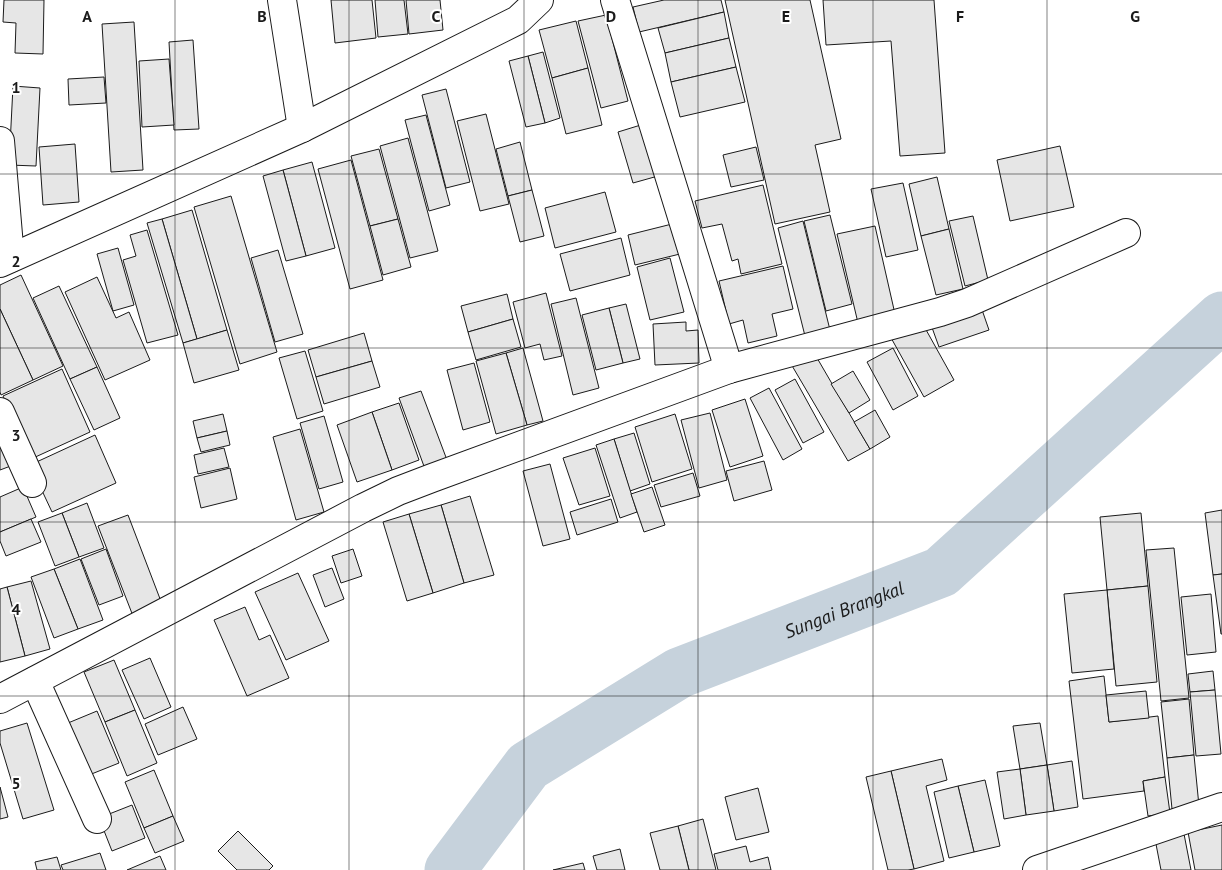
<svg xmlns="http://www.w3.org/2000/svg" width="1222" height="870" viewBox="0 0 1222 870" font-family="'PT Sans',sans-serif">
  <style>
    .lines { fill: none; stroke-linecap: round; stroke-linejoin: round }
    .river { stroke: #c6d2dc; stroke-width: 51 }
    .building { fill: #e6e6e6; stroke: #1a1a1a }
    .minor-casing { stroke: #1a1a1a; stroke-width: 30 }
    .major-casing { stroke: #1a1a1a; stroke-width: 30 }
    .minor { stroke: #fff; stroke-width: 28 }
    .major { stroke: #fff; stroke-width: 28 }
    .grid { fill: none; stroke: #1a1a1a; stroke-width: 1; stroke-opacity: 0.55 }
    .labels { text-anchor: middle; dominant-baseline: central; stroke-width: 4; stroke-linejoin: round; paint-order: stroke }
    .water-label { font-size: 19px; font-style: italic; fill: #1a1a1a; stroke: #fff }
    .grid-label { font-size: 16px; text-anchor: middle; font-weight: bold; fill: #1a1a1a; stroke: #fff; stroke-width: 4; stroke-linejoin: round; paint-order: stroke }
  </style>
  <rect width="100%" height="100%" fill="#fff"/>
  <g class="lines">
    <path class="river" id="s1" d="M450,870L528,766L679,673L941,572L1222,317"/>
  </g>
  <g class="building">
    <polygon points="4,0 44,0 43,54 15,53 16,23 3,22"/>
    <polygon points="331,0 372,0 376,38 335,43"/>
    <polygon points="375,0 404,0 408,34 378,37"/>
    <polygon points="406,0 440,0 443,30 409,34"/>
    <polygon points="664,0 721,0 724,12 639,32 633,7"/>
    <polygon points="725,0 810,0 841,139 815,145 830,212 775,224"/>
    <polygon points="823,0 934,0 945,153 900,156 891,41 826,45"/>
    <polygon points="724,12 729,38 665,53 658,28"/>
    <polygon points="606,15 628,101 601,108 578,21"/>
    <polygon points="576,21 588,68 552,78 539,30"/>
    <polygon points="134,22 143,170 111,172 102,24"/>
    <polygon points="729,38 736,67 671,82 665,53"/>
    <polygon points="193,40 199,129 174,130 169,42"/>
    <polygon points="543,52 560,118 545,123 528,56"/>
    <polygon points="528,56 545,123 526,127 509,61"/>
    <polygon points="169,59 174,125 142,127 139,61"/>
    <polygon points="736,67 745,102 680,117 671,82"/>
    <polygon points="588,68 602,125 566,134 552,78"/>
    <polygon points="104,77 106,103 69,105 68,79"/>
    <polygon points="13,86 40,88 36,166 9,165"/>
    <polygon points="446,89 470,182 446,188 422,95"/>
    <polygon points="486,114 509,204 480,211 457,121"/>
    <polygon points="426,115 450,205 429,211 405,120"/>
    <polygon points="644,124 658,176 633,183 618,132"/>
    <polygon points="408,138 438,251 410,258 380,146"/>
    <polygon points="520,142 532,190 508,196 496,149"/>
    <polygon points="75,144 79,202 43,205 39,147"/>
    <polygon points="1060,146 1074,207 1010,221 997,160"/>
    <polygon points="756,147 764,180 731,187 723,155"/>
    <polygon points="379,149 398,219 370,226 351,156"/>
    <polygon points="351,160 383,280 350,289 318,169"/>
    <polygon points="312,162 335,248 306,256 283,170"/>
    <polygon points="283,170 306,256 286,261 263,176"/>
    <polygon points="937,177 949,229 921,236 909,184"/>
    <polygon points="903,183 918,250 886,257 871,189"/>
    <polygon points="763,185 782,264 741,274 738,259 732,261 722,224 702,228 695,201"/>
    <polygon points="532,190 544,236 520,242 508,196"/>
    <polygon points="605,192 616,232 555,248 545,208"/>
    <polygon points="231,196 277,352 240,364 194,207"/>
    <polygon points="192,210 227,330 197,339 162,219"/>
    <polygon points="830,215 852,304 826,311 804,221"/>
    <polygon points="973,216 988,280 965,286 949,221"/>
    <polygon points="162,219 197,339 183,343 147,223"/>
    <polygon points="398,219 411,267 383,275 370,226"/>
    <polygon points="803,221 830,330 805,336 778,228"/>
    <polygon points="676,223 684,253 635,265 628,235"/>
    <polygon points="875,226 895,314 858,323 837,234"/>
    <polygon points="949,229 963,289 936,295 921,236"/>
    <polygon points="147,230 178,335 147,343 123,260 136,256 130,235"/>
    <polygon points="621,238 630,275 570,291 560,254"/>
    <polygon points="118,248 134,305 113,311 97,254"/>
    <polygon points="278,250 303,334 275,342 251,258"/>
    <polygon points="670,258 684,312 650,320 637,267"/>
    <polygon points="783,266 793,309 772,314 777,336 748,343 743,320 729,324 719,281"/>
    <polygon points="21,275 63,366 33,380 0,309 0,285"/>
    <polygon points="97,277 116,318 129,312 150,360 105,380 65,292"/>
    <polygon points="59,286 97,367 70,379 33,298"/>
    <polygon points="546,293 562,356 544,360 540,344 525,348 513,302"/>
    <polygon points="507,294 513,319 468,332 461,306"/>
    <polygon points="576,298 599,388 573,395 551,304"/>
    <polygon points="626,304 640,359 623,363 609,308"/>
    <polygon points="980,304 989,330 939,347 930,322"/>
    <polygon points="609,308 623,363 596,370 582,315"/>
    <polygon points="0,309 33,380 1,395 0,392"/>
    <polygon points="513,319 521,347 476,360 468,332"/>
    <polygon points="920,319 954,380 924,397 890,336"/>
    <polygon points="686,322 686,331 698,330 699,363 655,365 653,324"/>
    <polygon points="227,330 239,370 194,383 183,343"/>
    <polygon points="364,333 372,361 316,377 308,350"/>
    <polygon points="523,348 543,421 527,425 506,353"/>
    <polygon points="893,348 918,396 893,410 867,362"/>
    <polygon points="305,351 323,411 297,419 279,358"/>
    <polygon points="813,351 870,449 848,461 791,364"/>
    <polygon points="506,353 527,425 496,434 476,361"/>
    <polygon points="372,361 380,387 324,404 316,377"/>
    <polygon points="474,363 490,422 463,430 447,370"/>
    <polygon points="97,367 120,418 94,430 70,379"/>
    <polygon points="62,369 90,432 31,459 3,396"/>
    <polygon points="853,371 870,400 849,413 831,384"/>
    <polygon points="795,379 824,432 803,443 775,390"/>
    <polygon points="769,388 802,449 783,460 750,398"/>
    <polygon points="421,391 447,460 425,469 399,398"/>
    <polygon points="745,399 763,456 730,467 712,410"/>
    <polygon points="399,403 419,460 392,470 372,412"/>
    <polygon points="875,410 890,437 870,449 854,422"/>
    <polygon points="372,412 392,470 357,482 337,425"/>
    <polygon points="710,413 727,480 699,488 681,420"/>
    <polygon points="223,414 227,431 197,438 193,421"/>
    <polygon points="675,414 692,469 652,482 635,427"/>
    <polygon points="324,416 343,482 319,489 300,423"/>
    <polygon points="0,421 16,464 0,470"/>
    <polygon points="300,429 324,512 296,520 273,437"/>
    <polygon points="227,431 230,445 201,452 197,438"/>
    <polygon points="634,433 650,484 630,491 614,439"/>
    <polygon points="95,435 116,483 52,512 30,465"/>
    <polygon points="614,439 637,512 620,518 596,445"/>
    <polygon points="224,448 229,467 198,474 194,455"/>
    <polygon points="595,448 610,496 579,505 563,458"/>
    <polygon points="764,461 772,490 734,501 726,471"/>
    <polygon points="550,464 570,539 543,546 523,471"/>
    <polygon points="230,468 237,499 201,508 194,477"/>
    <polygon points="693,473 700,496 661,507 654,485"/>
    <polygon points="23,487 36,517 0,532 0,497"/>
    <polygon points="652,487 665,525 644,532 631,494"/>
    <polygon points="470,496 494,575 464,583 441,505"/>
    <polygon points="611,499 618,522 577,535 570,512"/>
    <polygon points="87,503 104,548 79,557 62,513"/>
    <polygon points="441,505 464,583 433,593 409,514"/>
    <polygon points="1222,510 1222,574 1213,575 1205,513"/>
    <polygon points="62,513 79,557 55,566 38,522"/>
    <polygon points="1141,513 1148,586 1107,590 1100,517"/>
    <polygon points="409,514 433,593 407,601 383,522"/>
    <polygon points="128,515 162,604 133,616 98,526"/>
    <polygon points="31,519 41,542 6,556 0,541 0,532"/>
    <polygon points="1174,548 1189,698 1161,701 1146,550"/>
    <polygon points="106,549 123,596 99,605 81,559"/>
    <polygon points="353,549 362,576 341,583 332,556"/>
    <polygon points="80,559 103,620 78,629 54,569"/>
    <polygon points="332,568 344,599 325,607 313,575"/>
    <polygon points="54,569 78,629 54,638 31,577"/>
    <polygon points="298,573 329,641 286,660 255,592"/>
    <polygon points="1222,574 1222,634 1221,634 1213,575"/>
    <polygon points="31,581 50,649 25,656 7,587"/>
    <polygon points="1148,586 1157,682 1116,686 1107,590"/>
    <polygon points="7,587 25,656 0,662 0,589"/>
    <polygon points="1107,590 1114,669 1072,673 1064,594"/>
    <polygon points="1211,594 1216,652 1187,655 1181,597"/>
    <polygon points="245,607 259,640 270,635 289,678 247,696 214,620"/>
    <polygon points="150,658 171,707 144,719 122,670"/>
    <polygon points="114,660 135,710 105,722 84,672"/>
    <polygon points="1213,671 1215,690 1190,692 1188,674"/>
    <polygon points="1104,676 1109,722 1158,716 1165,777 1143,781 1144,791 1083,799 1069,681"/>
    <polygon points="1215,690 1221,754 1196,756 1190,692"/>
    <polygon points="1146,691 1149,718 1109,722 1106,695"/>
    <polygon points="1189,699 1194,755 1167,758 1161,702"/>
    <polygon points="183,707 197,739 158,755 145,724"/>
    <polygon points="135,710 157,763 127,776 105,722"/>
    <polygon points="97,711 119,763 89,775 68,723"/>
    <polygon points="27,723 54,810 23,819 0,743 0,731"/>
    <polygon points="1040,723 1047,765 1020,769 1013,726"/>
    <polygon points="1194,755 1199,806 1172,809 1167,758"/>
    <polygon points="942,759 947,780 926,786 944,861 914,869 891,771"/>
    <polygon points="1072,761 1078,807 1054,811 1047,765"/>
    <polygon points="1047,765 1054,811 1026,815 1020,769"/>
    <polygon points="1020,769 1026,815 1004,819 997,772"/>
    <polygon points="154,770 173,816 144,828 125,782"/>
    <polygon points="891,771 914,869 908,870 888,870 866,777"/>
    <polygon points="1165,777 1170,813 1148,816 1143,781"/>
    <polygon points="985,780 1000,846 974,852 958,786"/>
    <polygon points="958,786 974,852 949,858 934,792"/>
    <polygon points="0,787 8,817 0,819"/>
    <polygon points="758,788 769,832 736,840 725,797"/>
    <polygon points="132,805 145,838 112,851 99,818"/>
    <polygon points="173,816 184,841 155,853 144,828"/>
    <polygon points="703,819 716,870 689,870 678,826"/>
    <polygon points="1222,825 1222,870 1195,870 1188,832"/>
    <polygon points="678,826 689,870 660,870 650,833"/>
    <polygon points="238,831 273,866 269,870 237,870 218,851"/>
    <polygon points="1184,834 1191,870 1161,870 1155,839"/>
    <polygon points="746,846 750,862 768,857 771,870 718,870 714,854"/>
    <polygon points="620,849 625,870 597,870 593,856"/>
    <polygon points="100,853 106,870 63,870 61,865"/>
    <polygon points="160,856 166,870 127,870"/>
    <polygon points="57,857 61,870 37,870 35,862"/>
    <polygon points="583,863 585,870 553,870"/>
  </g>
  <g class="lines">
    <defs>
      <g id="minor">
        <polyline points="282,0 302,128"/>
        <polyline points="615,0 729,369"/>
        <polyline points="0,141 10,258"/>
        <polyline points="0,412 32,483"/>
        <polyline points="35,681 97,819"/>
        <polyline points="0,699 363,508 398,491 432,478 729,369 940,312 967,303 1126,233"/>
        <polyline points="1037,870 1222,807"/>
      </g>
      <polyline id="major" points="0,263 302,128 518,20 539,0"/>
    </defs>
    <use href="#minor" class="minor-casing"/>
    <use href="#major" class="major-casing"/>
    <use href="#minor" class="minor"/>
    <use href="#major" class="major"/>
  </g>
  <path class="grid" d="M175,0V870M349,0V870M524,0V870M698,0V870M873,0V870M1047,0V870M0,174H1222M0,348H1222M0,522H1222M0,696H1222"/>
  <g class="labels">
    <g class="water-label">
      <text stroke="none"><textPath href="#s1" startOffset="484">Sungai Brangkal</textPath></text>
    </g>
  </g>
  <g class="grid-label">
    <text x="87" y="22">A</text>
    <text x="262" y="22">B</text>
    <text x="436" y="22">C</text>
    <text x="611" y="22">D</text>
    <text x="786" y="22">E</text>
    <text x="960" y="22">F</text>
    <text x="1135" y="22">G</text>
    <text x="16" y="93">1</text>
    <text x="16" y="267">2</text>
    <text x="16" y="441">3</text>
    <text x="16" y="615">4</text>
    <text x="16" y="789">5</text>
  </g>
</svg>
